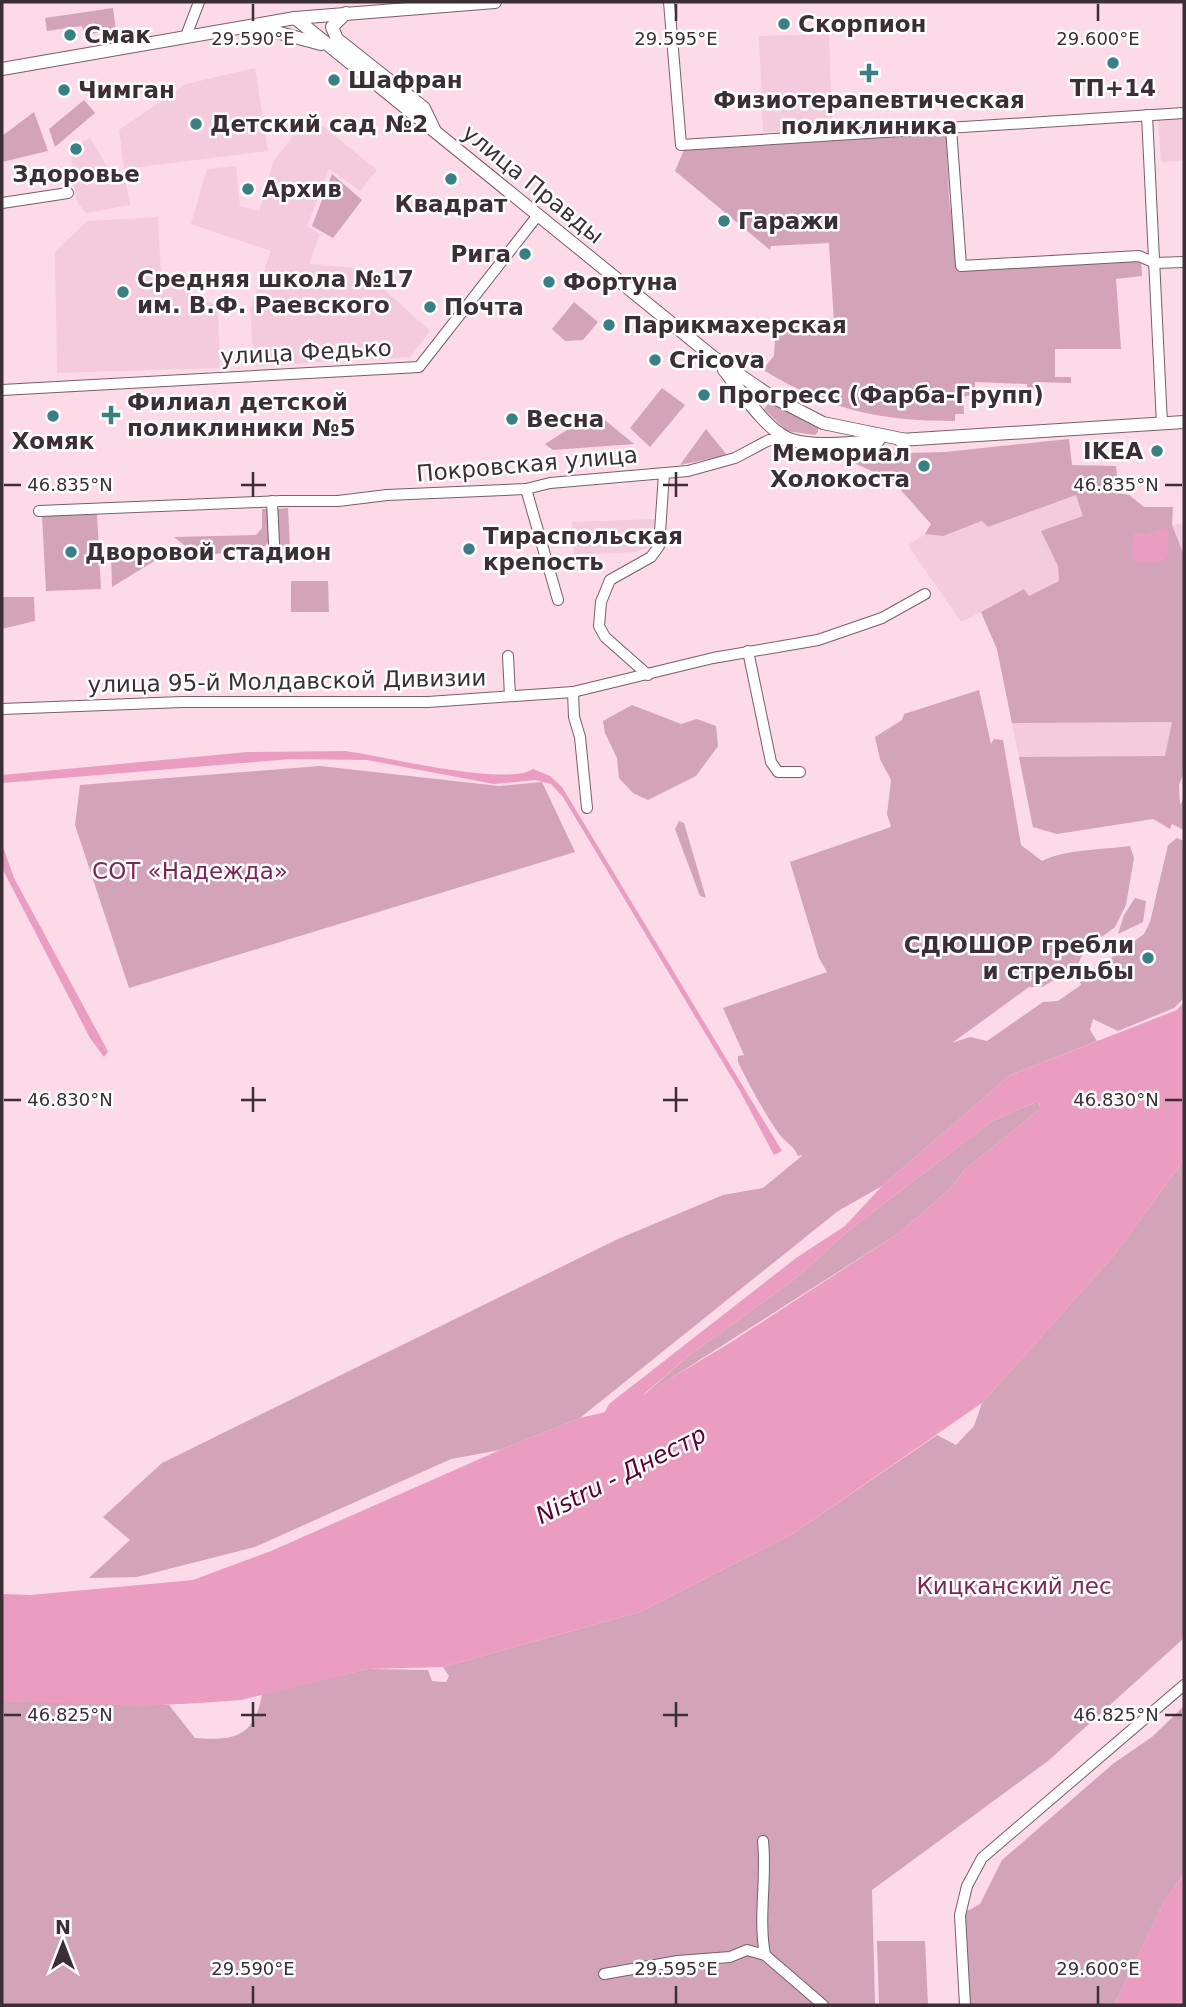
<svg xmlns="http://www.w3.org/2000/svg" width="1186" height="2007" viewBox="0 0 1186 2007" font-family="'DejaVu Sans',sans-serif">
  <style>
    .built { fill: #f4cbdc }
    .green { fill: #d3a3b8 }
    .water { fill: #ea9dc0; fill-rule: evenodd }
    .lines { fill: none; stroke-linecap: round; stroke-linejoin: round }
    .minor-casing { stroke: #7a5d69; stroke-width: 12 }
    .major-casing { stroke: #7a5d69; stroke-width: 14 }
    .minor { stroke: #fff; stroke-width: 10 }
    .major { stroke: #fff; stroke-width: 12 }
    .ticks { fill: none; stroke: #3b2e34; stroke-width: 2.5 }
    .poi-dot { fill: #388085; stroke: #fff; stroke-width: 2.5 }
    .labels { text-anchor: middle; dominant-baseline: central; stroke-width: 5; stroke-linejoin: round; paint-order: stroke }
    .poi-label { font-size: 23px; font-weight: bold; fill: #3b2e34; stroke: #fff; text-anchor: start }
    .street-label { font-size: 23px; fill: #3b2e34; stroke: #fff }
    .park-label { font-size: 23px; fill: #7d2554; stroke: #fff }
    .water-label { font-size: 24px; font-style: italic; fill: #5b0037; stroke: #fff }
    .ticks-label { font-size: 18px; text-anchor: middle; fill: #3b2e34; stroke: #fff; stroke-width: 5; stroke-linejoin: round; paint-order: stroke }
  </style>
  <rect width="100%" height="100%" fill="#fcdae8"/>
  <g class="built">
    <polygon points="829,34 832,130 763,132 759,36"/>
    <polygon points="255,68 268,151 124,169 119,130 186,84"/>
    <polygon points="309,115 377,170 360,191 329,169 307,226 320,234 309,264 354,268 366,273 430,331 410,357 254,366 250,310 271,251 191,224 207,169 236,166 240,206 259,211 273,162"/>
    <polygon points="1184,117 1184,170 1183,161 1161,162 1158,118"/>
    <polygon points="90,138 111,173 125,179 130,205 86,213 77,202 72,176 71,148"/>
    <polygon points="158,217 161,276 218,307 220,368 57,373 55,252 87,221"/>
    <polygon points="1076,494 1092,538 1184,523 1184,660 1153,819 1057,834 1033,827 997,649 981,612 961,622 908,545 925,534 943,536 983,521 988,527"/>
    <polygon points="656,519 655,546 634,552 574,555 572,522"/>
  </g>
  <g class="green">
    <polygon points="113,8 116,30 84,35 82,26 47,31 45,18"/>
    <polygon points="84,100 95,113 55,147 49,129"/>
    <polygon points="34,112 48,151 2,162 2,136"/>
    <path d="M946,133L949,197L958,270L1141,260L1142,276L1116,279L1121,349H1055V377H1071V383L1035,382L1033,400H1027V384L975,382V394L963,397L964,414H955V421C880,421 829,410 765,371L764,368L774,356L776,326L834,322L829,243L771,246L770,250L675,171L684,150Z"/>
    <polygon points="332,174 362,200 333,238 312,226"/>
    <polygon points="574,302 598,322 583,340 565,341 552,329"/>
    <polygon points="662,388 685,405 650,447 630,428"/>
    <polygon points="770,402 818,427 818,432 815,435 787,431 764,409"/>
    <polygon points="595,412 634,444 553,450 545,444"/>
    <polygon points="706,429 727,455 680,465"/>
    <polygon points="1069,439 1072,465 1116,466 1119,493 1129,495 1144,507 1173,507 1172,525 1184,555 1184,772 1179,785 1180,805 1184,798 1184,830 1172,824 1170,829 1153,819 1057,834 1033,827 1019,757 1165,756 1172,722 1012,723 997,649 981,612 1024,589 1029,596 1059,581 1058,566 1041,531 1083,516 1076,495 988,527 982,521 943,536 925,534 931,524 892,480 836,455 945,452"/>
    <polygon points="288,508 290,548 328,550 327,558 310,561 279,553 278,509"/>
    <polygon points="262,509 269,509 270,540 263,548 215,554 194,553 174,537 256,535 262,528"/>
    <polygon points="97,514 101,589 46,591 42,516"/>
    <polygon points="169,552 112,587 111,555"/>
    <polygon points="291,581 328,581 329,612 291,612"/>
    <polygon points="2,597 34,597 35,621 2,629"/>
    <path d="M979,690L991,744L994,739L1003,740L1021,845L1042,861C1066,849 1102,850 1130,846L1134,858L1126,905L1115,927L1084,950L1077,967L1042,987H1029L952,1043L970,1037L987,1041L1043,1002L1058,1001L1081,985L1080,981L1144,934L1150,922L1168,845L1177,838L1184,841V998L1174,1008L1118,1031L1093,1019L1090,1030L1097,1041L1010,1075L882,1186L838,1211L580,1418L500,1450L451,1459L255,1547L137,1577L89,1578L130,1540L103,1517L162,1463L618,1239L723,1195L763,1188L803,1155L798,1156C794,1145 783,1141 777,1131C762,1109 750,1086 738,1062V1056L744,1055L723,1008L827,972L819,958L790,862L891,827L887,814L891,780L880,759L875,737L902,720L904,714Z"/>
    <polygon points="632,705 681,724 697,719 716,726 718,746 696,776 648,800 633,793 619,778 617,758 605,733 603,721"/>
    <polygon points="320,766 499,786 542,782 575,852 129,988 75,825 80,785"/>
    <polygon points="679,821 684,823 706,898 700,896 675,829"/>
    <polygon points="1135,898 1146,901 1143,922 1118,934 1124,915"/>
    <polygon points="1039,1101 1040,1109 964,1170 953,1186 899,1233 643,1396 687,1357 795,1279 848,1231 992,1121"/>
    <path d="M1184,1160V1638L1048,1761L872,1890L875,2005H2V1701L169,1705L195,1738C234,1741 255,1737 262,1694L368,1669L428,1670L432,1681L446,1682L449,1676L443,1667L640,1612L794,1533L937,1435L956,1445L974,1426L982,1403L1114,1255Z"/>
    <polygon points="1184,1706 1184,1874 1164,1902 1114,2005 965,2005 960,1915 980,1904 1002,1860 1114,1763 1152,1737"/>
    <polygon points="877,1941 925,1941 928,2005 879,2005"/>
  </g>
  <g class="water">
    <polygon points="1163,528 1168,529 1168,557 1161,562 1137,561 1132,558 1133,534 1142,532 1144,535"/>
    <path d="M346,751C382,756 507,787 533,769L550,776L562,787L782,1151L774,1155L740,1091L563,797L551,784L535,780L494,784L367,760L291,759L2,783V775L248,752Z"/>
    <polygon points="2,844 14,878 104,1044 108,1052 104,1057 90,1038 2,868"/>
    <path d="M1184,1002V1160L1114,1255L982,1403L794,1533L640,1612L443,1667L368,1669L241,1700L200,1703L139,1706L2,1701V1594L31,1595L193,1580L271,1551L500,1450L580,1418L605,1412L609,1404L796,1258L845,1226L882,1186L1010,1075L1177,1010ZM1039,1101L1040,1109L964,1170L953,1186L899,1233L728,1344L643,1395L687,1357L795,1279L848,1231L992,1121Z"/>
    <polygon points="1184,1874 1184,2005 1114,2005 1164,1902"/>
  </g>
  <g class="lines">
    <defs>
      <g id="minor">
        <polyline points="669,2 681,145 1184,113"/>
        <polyline points="186,36 199,2"/>
        <polyline points="1147,115 1162,424"/>
        <polyline points="951,128 961,266 1139,256 1155,263 1184,262"/>
        <polyline points="2,203 68,193"/>
        <polyline points="2,390 419,367 538,215"/>
        <polyline points="526,489 558,600"/>
        <polyline points="272,501 274,544"/>
        <polyline points="39,511 282,501 338,501 387,495 526,489 550,483 688,471 735,458 769,440 791,441"/>
        <polyline points="748,651 771,762 778,772 800,772"/>
        <polyline points="508,656 510,696"/>
        <polyline points="648,675 605,637 599,626 601,602 610,580 651,557 659,546 664,474"/>
        <polyline points="573,692 574,717 580,737 587,808"/>
        <polyline points="2,709 182,702 428,702 573,692 713,658 818,640 882,618 925,594"/>
        <path d="M763,1841C767,1879 758,1917 765,1955"/>
        <polyline points="604,1974 678,1961 730,1957 747,1950 765,1955 823,2005"/>
        <polyline points="965,2005 960,1915 967,1886 982,1858 1184,1685"/>
      </g>
      <g id="major">
        <polyline points="346,13 332,27 337,39 424,108 434,129"/>
        <polyline points="295,18 713,357 769,395 823,423 906,440"/>
        <polyline points="261,28 321,44"/>
        <polyline points="2,69 295,18 495,2"/>
        <path d="M724,370C740,390 768,433 792,440C818,448 851,442 878,441"/>
        <polyline points="900,440 1184,422"/>
      </g>
    </defs>
    <use href="#minor" class="minor-casing"/>
    <use href="#major" class="major-casing"/>
    <use href="#minor" class="minor"/>
    <use href="#major" class="major"/>
  </g>
  <path class="ticks" d="M253,4V21M676,4V21M1098,4V21M253,472V497M676,472V497M4,485H21M241,485H266M663,485H688M1165,485H1182M253,1087V1112M676,1087V1112M4,1100H21M241,1100H266M663,1100H688M1165,1100H1182M253,1702V1727M676,1702V1727M4,1715H21M241,1715H266M663,1715H688M1165,1715H1182M253,1986V2004M676,1986V2004M1098,1986V2004"/>
  <g class="poi-dot">
    <circle cx="784" cy="24" r="7"/>
    <circle cx="70" cy="35" r="7"/>
    <circle cx="1113" cy="63" r="7"/>
    <path d="M865.5 62.5h7v7h7v7h-7v7h-7v-7h-7v-7h7z"/>
    <circle cx="334" cy="80" r="7"/>
    <circle cx="64" cy="90" r="7"/>
    <circle cx="196" cy="124" r="7"/>
    <circle cx="76" cy="149" r="7"/>
    <circle cx="451" cy="179" r="7"/>
    <circle cx="248" cy="189" r="7"/>
    <circle cx="724" cy="221" r="7"/>
    <circle cx="525" cy="254" r="7"/>
    <circle cx="549" cy="282" r="7"/>
    <circle cx="123" cy="292" r="7"/>
    <circle cx="430" cy="307" r="7"/>
    <circle cx="609" cy="325" r="7"/>
    <circle cx="655" cy="360" r="7"/>
    <circle cx="704" cy="395" r="7"/>
    <path d="M107.5 404.5h7v7h7v7h-7v7h-7v-7h-7v-7h7z"/>
    <circle cx="53" cy="416" r="7"/>
    <circle cx="512" cy="419" r="7"/>
    <circle cx="1157" cy="451" r="7"/>
    <circle cx="924" cy="466" r="7"/>
    <circle cx="469" cy="549" r="7"/>
    <circle cx="71" cy="552" r="7"/>
    <circle cx="1148" cy="958" r="7"/>
  </g>
  <g class="labels">
    <g class="poi-label">
      <text x="798" y="24">Скорпион</text>
      <text x="84" y="35">Смак</text>
      <text x="348" y="80">Шафран</text>
      <text x="1113" y="88" text-anchor="middle">ТП+14</text>
      <text x="78" y="90">Чимган</text>
      <text x="869" y="100" text-anchor="middle">Физиотерапевтическая<tspan x="869" dy="26">поликлиника</tspan></text>
      <text x="210" y="124">Детский сад №2</text>
      <text x="76" y="174" text-anchor="middle">Здоровье</text>
      <text x="262" y="189">Архив</text>
      <text x="451" y="204" text-anchor="middle">Квадрат</text>
      <text x="738" y="221">Гаражи</text>
      <text x="511" y="254" text-anchor="end">Рига</text>
      <text x="137" y="279">Средняя школа №17<tspan x="137" dy="26">им. В.Ф. Раевского</tspan></text>
      <text x="563" y="282">Фортуна</text>
      <text x="444" y="307">Почта</text>
      <text x="623" y="325">Парикмахерская</text>
      <text x="669" y="360">Cricova</text>
      <text x="718" y="395">Прогресс (Фарба-Групп)</text>
      <text x="127" y="402">Филиал детской<tspan x="127" dy="26">поликлиники №5</tspan></text>
      <text x="526" y="419">Весна</text>
      <text x="53" y="441" text-anchor="middle">Хомяк</text>
      <text x="1143" y="451" text-anchor="end">IKEA</text>
      <text x="910" y="453" text-anchor="end">Мемориал<tspan x="910" dy="26">Холокоста</tspan></text>
      <text x="483" y="536">Тираспольская<tspan x="483" dy="26">крепость</tspan></text>
      <text x="85" y="552">Дворовой стадион</text>
      <text x="1134" y="945" text-anchor="end">СДЮШОР гребли<tspan x="1134" dy="26">и стрельбы</tspan></text>
    </g>
    <g class="street-label">
      <text transform="translate(533 184) rotate(39)">улица Правды</text>
      <text transform="translate(306 352) rotate(-3)">улица Федько</text>
      <text transform="translate(527 464) rotate(-5)">Покровская улица</text>
      <text transform="translate(287 681) rotate(-1)">улица 95-й Молдавской Дивизии</text>
    </g>
    <g class="park-label">
      <text x="190" y="871">СОТ «Надежда»</text>
      <text x="1014" y="1586">Кицканский лес</text>
    </g>
    <g class="water-label">
      <text transform="translate(621 1475) rotate(-27)">Nistru - Днестр</text>
    </g>
  </g>
  <g class="ticks-label">
    <text x="253" y="45">29.590°E</text>
    <text x="676" y="45">29.595°E</text>
    <text x="1098" y="45">29.600°E</text>
    <text x="70" y="491">46.835°N</text>
    <text x="1116" y="491">46.835°N</text>
    <text x="70" y="1106">46.830°N</text>
    <text x="1116" y="1106">46.830°N</text>
    <text x="70" y="1721">46.825°N</text>
    <text x="1116" y="1721">46.825°N</text>
    <text x="253" y="1975">29.590°E</text>
    <text x="676" y="1975">29.595°E</text>
    <text x="1098" y="1975">29.600°E</text>
  </g>
  <rect width="1186" height="2007" fill="none" stroke="#3b2e34" stroke-width="7"/>
  <g transform="translate(63 1944)" stroke="#ffffff" stroke-width="5" paint-order="stroke">
  <path d="M0-5L12 26L0 18L-12 26Z" fill="#3b2e34"/>
  <text y="-10" font-size="19" font-weight="bold" text-anchor="middle" fill="#3b2e34">N</text>
  </g>
</svg>
